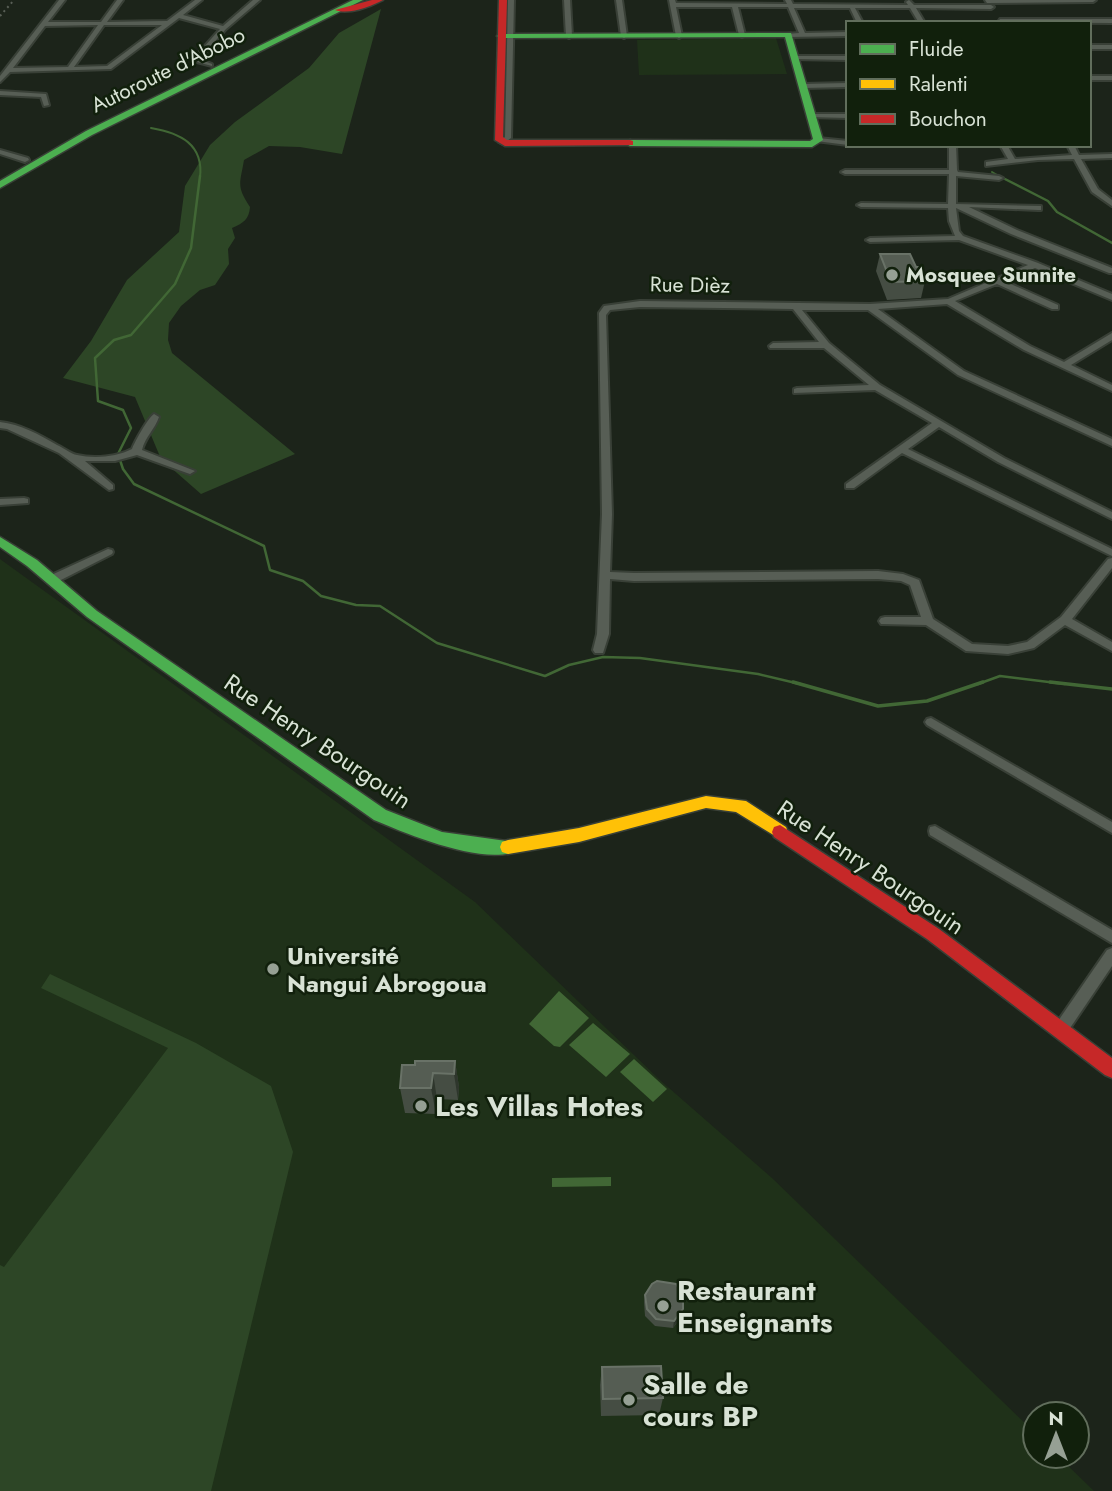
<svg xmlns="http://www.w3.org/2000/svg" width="1112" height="1491" viewBox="0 0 1112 1491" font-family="Jost,sans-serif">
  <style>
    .built { fill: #1f3119 }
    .green { fill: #2d4626 }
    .water { fill: #416735 }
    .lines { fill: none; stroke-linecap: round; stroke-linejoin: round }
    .stream-far2 { stroke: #416735; stroke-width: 2 }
    .stream-far1 { stroke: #416735; stroke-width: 2.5 }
    .stream { stroke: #416735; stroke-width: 3.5 }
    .street-casing { stroke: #394037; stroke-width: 4 }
    .fast-casing { stroke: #394037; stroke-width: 3 }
    .slow-casing { stroke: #394037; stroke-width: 3 }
    .jam-casing { stroke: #394037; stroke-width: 3 }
    .street { fill: #575e55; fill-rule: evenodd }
    .fast { fill: #4caf50; fill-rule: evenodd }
    .slow { fill: #ffc107; fill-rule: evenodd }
    .jam { fill: #c62828; fill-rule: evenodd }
    .rail { stroke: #596057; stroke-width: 2; stroke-dasharray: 2 3.5; stroke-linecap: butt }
    .wall { fill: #454d43 }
    .shaded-wall { fill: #2e362c }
    .building { fill: #555d53; stroke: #697267; stroke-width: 2 }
    .poi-dot { fill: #96a094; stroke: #11200c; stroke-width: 2.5 }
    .labels { text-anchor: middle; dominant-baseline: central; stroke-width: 5; stroke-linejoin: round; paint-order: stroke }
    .far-street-label { font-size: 21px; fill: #d8e2d5; stroke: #11200c }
    .far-poi-label { font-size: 21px; font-weight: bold; fill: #d8e2d5; stroke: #11200c; text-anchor: start }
    .street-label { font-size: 24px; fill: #d8e2d5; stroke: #11200c }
    .poi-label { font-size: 24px; font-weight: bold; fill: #d8e2d5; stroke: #11200c; text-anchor: start }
    .near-poi-label { font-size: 28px; font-weight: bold; fill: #d8e2d5; stroke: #11200c; text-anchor: start }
  </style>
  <rect width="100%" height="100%" fill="#1c241a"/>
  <g class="built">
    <polygon points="776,38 787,74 639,75 637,40"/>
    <polygon points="0,559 475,902 661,1081 772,1178 1035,1433 1035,1456 1058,1456 1094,1491 0,1491"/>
  </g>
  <g class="green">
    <path d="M381,9L342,154L300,147L269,146L244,160C240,184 236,186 250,207C249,220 243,223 232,228L235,238L228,249L229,264L215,285L200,290L181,306L169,323L168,340L172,353L295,454L201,494L161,459L135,397L63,378L91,341L127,280L179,232L185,186L210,145L235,122L309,68L339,33Z"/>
    <polygon points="50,974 196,1043 271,1086 293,1152 211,1491 0,1491 0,1265 4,1267 168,1048 41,988"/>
  </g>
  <g class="water">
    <polygon points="559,991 589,1018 560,1047 554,1046 529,1024"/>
    <polygon points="593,1023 630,1054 606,1077 569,1045"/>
    <polygon points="634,1059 667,1089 653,1102 620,1072"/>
    <polygon points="611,1177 611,1186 552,1187 552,1178"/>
  </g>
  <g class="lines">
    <g class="stream-far2">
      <path d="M151,128C180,133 204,144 200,178"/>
      <polyline points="992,172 1002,178"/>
    </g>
    <g class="stream-far1">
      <polyline points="200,176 191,248 175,284 131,335 114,340 95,358 98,401 123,410 131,428 118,454 123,469 134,484 264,546 270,570 303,581 321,596 356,605 380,606 437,643 545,676 569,665 603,657 640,658 758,674 800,684"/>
      <polyline points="999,176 1048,201 1057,212 1112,243"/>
      <polyline points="978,684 1000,676 1065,684"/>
    </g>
    <g class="stream">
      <polyline points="793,682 878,706 927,701 983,682"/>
      <polyline points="1050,682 1112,689"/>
    </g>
    <defs>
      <g id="street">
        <path d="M59,0H65L48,22H101L117,0H123L107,22L167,21L195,0H202L183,15L223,26L253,0H260L226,29L201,57L202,60L212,64V66L197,62L195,57L220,29L179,18L111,69L10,72L0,82V76ZM98,25L68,67L13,68L45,26ZM104,25H162L107,66L74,67Z"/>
        <polygon points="508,0 514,0 511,138 503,144 499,142 505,137"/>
        <polygon points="564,0 570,0 572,36 569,38 566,36"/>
        <polygon points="616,0 622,0 627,36 624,38 621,36"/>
        <polygon points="669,0 675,0 676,3 787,4 785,0 791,0 793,4 908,5 906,2 909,0 914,5 991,5 994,7 991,9 916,8 925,23 919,23 910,8 855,8 863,23 857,23 850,8 794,8 805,33 848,32 848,36 788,37 786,34 799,33 788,7 738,7 745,35 742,37 739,35 732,7 676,7 682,36 679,38 676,36"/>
        <polygon points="985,0 1096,0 1093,2 987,3"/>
        <polygon points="1000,19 1112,19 1112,23 998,22"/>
        <rect x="1089" y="45" width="23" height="4"/>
        <polygon points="795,56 848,56 848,60 793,59"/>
        <rect x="1089" y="76" width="23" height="4"/>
        <polygon points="848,83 848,87 803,88 800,86 803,84"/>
        <polygon points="0,91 46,94 49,105 44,106 41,97 0,95"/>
        <polygon points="811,114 848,114 848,118 809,117 809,115"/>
        <polygon points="818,138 848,141 848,145 816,141 816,139"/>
        <polygon points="949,145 956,145 957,170 958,172 999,176 1003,178 999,180 956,176 956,204 1041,206 1041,210 1038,210 969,207 1017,230 1112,268 1112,273 1109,273 1011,234 956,208 959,231 963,236 1038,263 1112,294 1112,300 1035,268 1004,281 1058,305 1058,309 1052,309 997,284 955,301 1030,346 1064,362 1112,333 1112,340 1071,365 1112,385 1112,391 1024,350 947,304 878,309 964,371 1112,439 1112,446 958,375 868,310 802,310 829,343 880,385 1004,458 1112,512 1112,519 998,462 939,427 908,449 1112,549 1112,556 902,453 854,488 846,488 846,484 932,423 875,390 794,393 794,389 797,388 869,385 824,348 770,348 769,346 773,343 819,342 793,309 640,307 610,310 606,315 612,514 610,572 634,573 878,571 903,574 919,580 933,619 972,644 1008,646 1027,642 1061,617 1108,559 1112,558 1112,568 1072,619 1112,642 1112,651 1065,625 1034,648 1008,654 966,651 926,625 881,624 879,621 881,618 885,617 921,617 910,585 901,581 878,579 634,581 610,579 609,634 603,653 595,653 593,650 597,634 602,514 599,313 604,306 640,301 870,304 948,299 1028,265 959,240 870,242 866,240 870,238 955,236 949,221 948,208 861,207 857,205 861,203 948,204 949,174 845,174 841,172 845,170 949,170"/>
        <polygon points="1000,145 1007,145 1015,159 1072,155 1067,145 1074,145 1079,155 1112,154 1112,158 1081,159 1098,189 1112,200 1112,206 1092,192 1074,159 1038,160 986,166 986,162 1008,159"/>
        <polygon points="0,150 28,158 29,160 25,162 0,154"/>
        <path d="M154,414L159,417C155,429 145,437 142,450L195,471L190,474L187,473L137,455L115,461H85L113,485V489L109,490L59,453L7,429L0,428V422C20,424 40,435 57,445C64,448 71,454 77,455C94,459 117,457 132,449C135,441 148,418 154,414Z"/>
        <polygon points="24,498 28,499 28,503 0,505 0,499"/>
        <polygon points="108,549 112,550 113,552 112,554 55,583 51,584 46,580 47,577"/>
        <polygon points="931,718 1112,822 1112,833 927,725 925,722 927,719"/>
        <polygon points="935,826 1112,930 1112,943 930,835 929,831 930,827"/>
        <polygon points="1112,948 1112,966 1066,1034 1061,1036 1056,1034 1054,1029 1056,1024 1107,950"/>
      </g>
      <g id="fast">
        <polygon points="353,0 363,0 92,135 0,188 0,181 86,131"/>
        <polygon points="791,33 823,140 812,147 630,146 625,143 630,140 810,141 813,139 785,37 501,38 497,36 501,34"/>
        <path d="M0,537L37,560L97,611L386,810L442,832L514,842L516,847L514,852C479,864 407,834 374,820L87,617L27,566L0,547Z"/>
      </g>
      <polygon id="slow" points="706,796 746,801 786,827 788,832 786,837 780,839 736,812 706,808 579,842 508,854 502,852 500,847 502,842 508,840 579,828"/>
      <g id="jam">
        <path d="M372,0H383C370,7 349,15 335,10Z"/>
        <polygon points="499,0 507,0 503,137 507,140 630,140 633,141 633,145 505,146 495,140"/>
        <polygon points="780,825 939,929 1112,1058 1112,1078 1105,1075 927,939 774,837 772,832 774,827"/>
      </g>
    </defs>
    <use href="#street" class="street-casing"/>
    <use href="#fast" class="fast-casing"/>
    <use href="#slow" class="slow-casing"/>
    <use href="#jam" class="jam-casing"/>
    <use href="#street" class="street"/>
    <use href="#fast" class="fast"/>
    <use href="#slow" class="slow"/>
    <use href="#jam" class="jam"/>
    <polyline class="rail" points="0,16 14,0"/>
  </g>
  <g class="wall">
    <polygon points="880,254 916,267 925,281 921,298 887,300 876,271"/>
    <polygon points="455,1061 459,1087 458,1100 437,1099 436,1114 405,1113 400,1088 415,1065"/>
    <polygon points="645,1295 683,1309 682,1316 673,1328 655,1326 645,1316 644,1302"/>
    <polygon points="602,1367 663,1398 659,1415 601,1416 600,1385"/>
  </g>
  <g class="shaded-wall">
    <polygon points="455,1061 459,1087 458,1100 454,1074"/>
    <polygon points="433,1073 437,1099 436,1114 431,1088"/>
    <polygon points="683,1309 682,1316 673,1328 674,1321"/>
  </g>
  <g class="building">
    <polygon points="880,254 910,254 916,267 919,267 925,281 891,282"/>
    <polygon points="415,1061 455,1061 454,1074 433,1073 431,1088 400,1088 402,1065 415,1065"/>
    <polygon points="657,1281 676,1284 683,1295 683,1309 674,1321 656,1319 647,1309 645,1295 652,1284"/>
    <polygon points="661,1366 663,1398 603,1399 602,1367"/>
  </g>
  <g class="poi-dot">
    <circle cx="892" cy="275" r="7"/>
    <circle cx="273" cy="969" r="7"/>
    <circle cx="421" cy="1106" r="7"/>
    <circle cx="663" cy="1306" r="7"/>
    <circle cx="629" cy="1400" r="7"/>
  </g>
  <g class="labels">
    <g class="far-street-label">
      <text transform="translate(168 70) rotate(-26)">Autoroute d'Abobo</text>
      <text transform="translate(690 285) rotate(1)">Rue Dièz</text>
    </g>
    <g class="far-poi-label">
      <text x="906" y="275">Mosquee Sunnite</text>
    </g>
    <g class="street-label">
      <text transform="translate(318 741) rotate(34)">Rue Henry Bourgouin</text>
      <text transform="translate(871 867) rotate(34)">Rue Henry Bourgouin</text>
    </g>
    <g class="poi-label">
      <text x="287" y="955">Université<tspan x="287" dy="28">Nangui Abrogoua</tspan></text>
    </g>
    <g class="near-poi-label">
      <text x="435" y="1106">Les Villas Hotes</text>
      <text x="677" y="1290">Restaurant<tspan x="677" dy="32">Enseignants</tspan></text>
      <text x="643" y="1384">Salle de<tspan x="643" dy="32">cours BP</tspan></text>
    </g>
  </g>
  <rect x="846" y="21" width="245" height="126" fill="#11200c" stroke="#616e5c" stroke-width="2"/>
  <rect x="860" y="44" width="35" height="10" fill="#4caf50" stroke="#616e5c" stroke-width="2"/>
  <text x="909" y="56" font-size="21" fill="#d8e2d5">Fluide</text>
  <rect x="860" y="79" width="35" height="10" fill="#ffc107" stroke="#616e5c" stroke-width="2"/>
  <text x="909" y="91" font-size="21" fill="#d8e2d5">Ralenti</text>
  <rect x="860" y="114" width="35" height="10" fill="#c62828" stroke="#616e5c" stroke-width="2"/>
  <text x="909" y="126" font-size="21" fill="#d8e2d5">Bouchon</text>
  <g transform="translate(1056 1435)"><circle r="33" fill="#11200c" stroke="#616e5c" stroke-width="2"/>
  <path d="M0-5L12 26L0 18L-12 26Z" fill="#96a094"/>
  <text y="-10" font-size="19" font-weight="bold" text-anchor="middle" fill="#d8e2d5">N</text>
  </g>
</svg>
